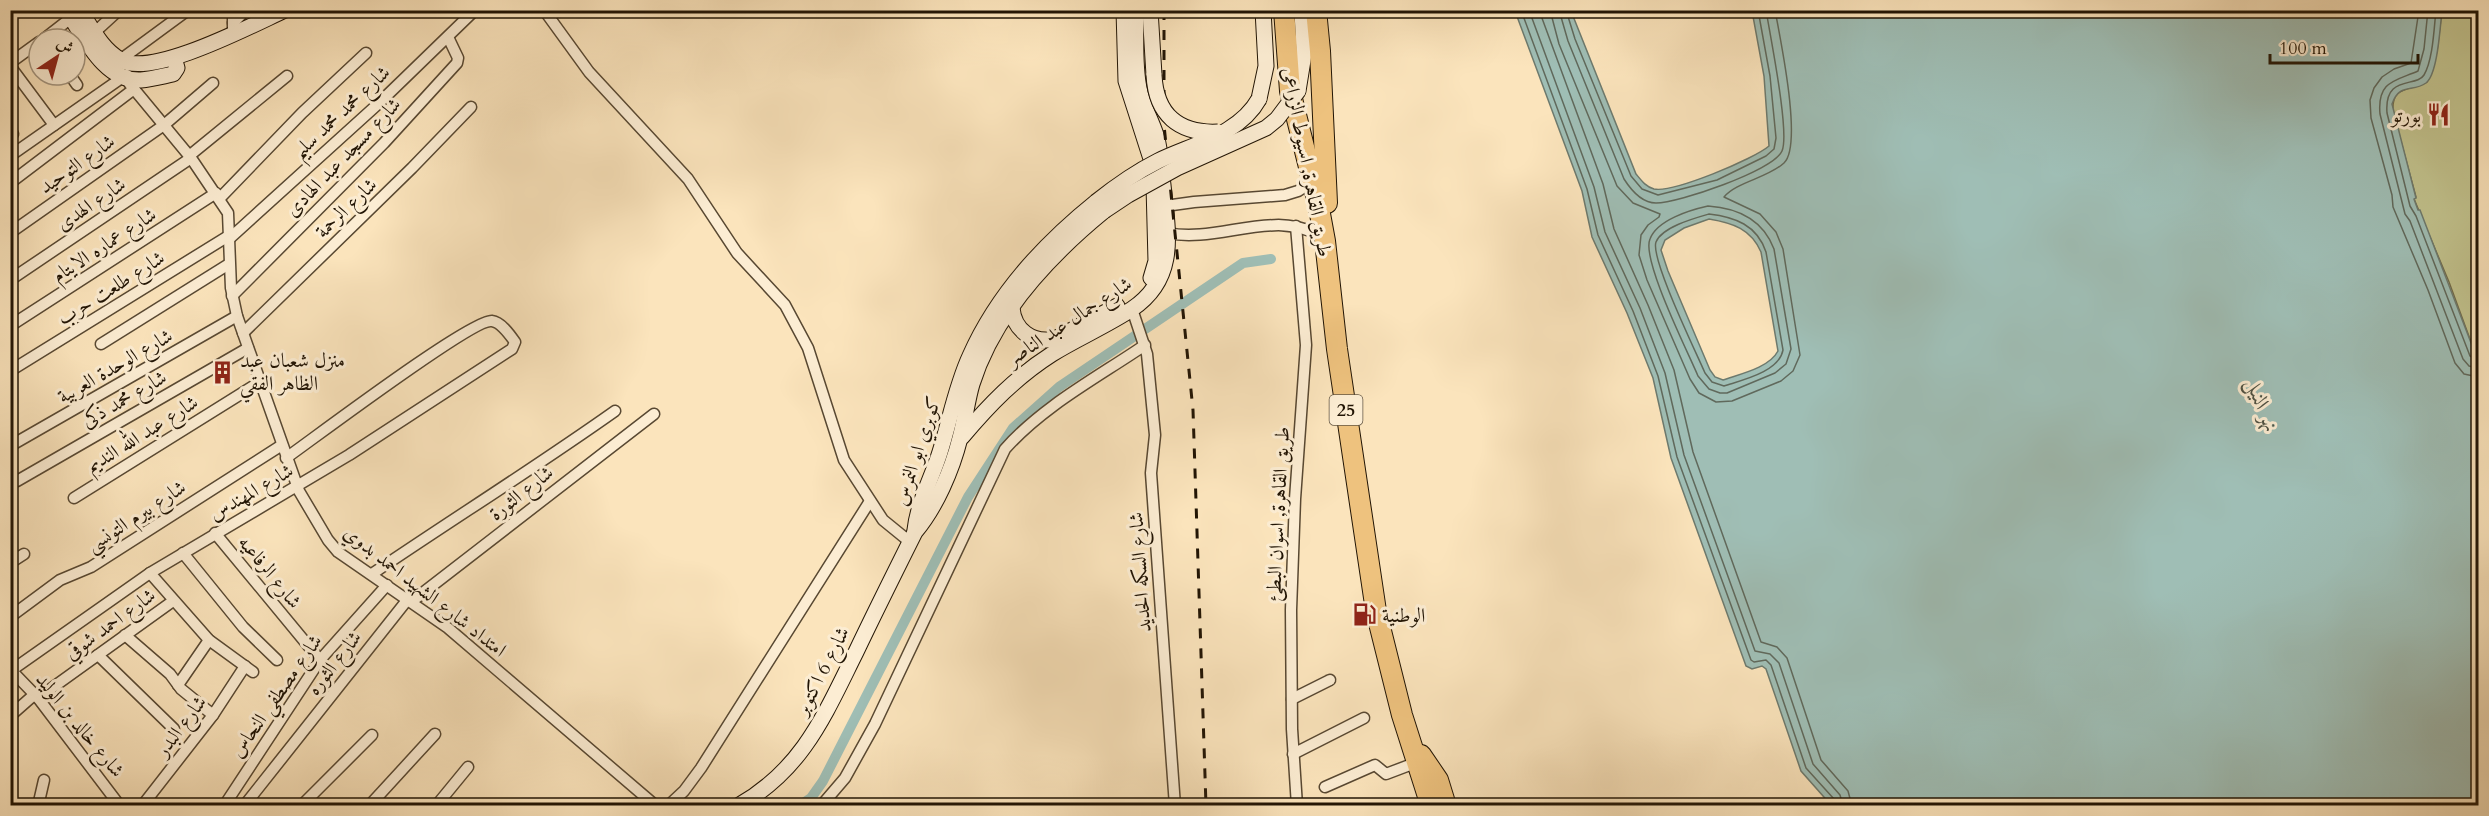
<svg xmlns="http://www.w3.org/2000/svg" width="2489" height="816" viewBox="0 0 2489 816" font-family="Cardo,Amiri,serif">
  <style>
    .green { fill: #c2c38e; stroke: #726c49; stroke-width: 1.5 }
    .water { fill: #9fbeb5; stroke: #6d7a6e; stroke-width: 1.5; fill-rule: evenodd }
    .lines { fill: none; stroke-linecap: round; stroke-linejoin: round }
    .shore { stroke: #60695c; stroke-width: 1.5 }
    .canal { stroke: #9fbeb5; stroke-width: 10 }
    .street-casing { stroke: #584832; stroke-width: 13 }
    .secondary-casing { stroke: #211404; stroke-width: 17 }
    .highway-casing { stroke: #211404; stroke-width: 22 }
    .street { stroke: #fcedd3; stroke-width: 10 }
    .secondary { stroke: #fcedd3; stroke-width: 15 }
    .highway { stroke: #eec27e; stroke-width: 20 }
    .rail { stroke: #211404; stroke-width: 3; stroke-dasharray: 10 10; stroke-linecap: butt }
    .secondary-bridge-casing { stroke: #211404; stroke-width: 17; stroke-linecap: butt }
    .secondary-bridge { stroke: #fcedd3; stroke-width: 15 }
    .labels { text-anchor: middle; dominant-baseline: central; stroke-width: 6; stroke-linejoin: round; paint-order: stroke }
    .shield { fill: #fcedd3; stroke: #635542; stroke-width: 1.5 }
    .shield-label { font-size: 18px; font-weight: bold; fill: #211404 }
    .street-label { font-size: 20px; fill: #211404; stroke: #fcedd3 }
    .poi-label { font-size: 20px; fill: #211404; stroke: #fcedd3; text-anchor: start }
    .water-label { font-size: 21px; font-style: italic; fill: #4d5042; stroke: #fcedd3 }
  </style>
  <rect width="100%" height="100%" fill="#fbe4bc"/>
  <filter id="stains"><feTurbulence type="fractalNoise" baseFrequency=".00333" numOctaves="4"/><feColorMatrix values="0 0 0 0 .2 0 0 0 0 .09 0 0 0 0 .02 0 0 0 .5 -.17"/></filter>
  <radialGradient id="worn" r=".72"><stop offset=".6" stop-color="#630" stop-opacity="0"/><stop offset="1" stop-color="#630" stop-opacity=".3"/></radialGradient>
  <path class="green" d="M2442,11H2478V361L2449,282L2414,199L2416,197L2393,112C2391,85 2410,91 2427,82L2432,72L2437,51Z"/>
  <path class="water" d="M1515,11H1571L1636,174C1641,180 1646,187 1654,189C1673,193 1754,159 1769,146L1764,76L1752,11H2442C2440,26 2438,74 2426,83C2412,93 2400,82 2392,104L2416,198L2414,199L2418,210H2420L2478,361V805H1831L1801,771L1766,669L1762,666L1752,669L1746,666L1671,458L1653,378L1627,313L1592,237L1582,191ZM1709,219C1733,223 1751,229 1761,252L1778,351C1769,368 1740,374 1723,380L1715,377L1710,370L1668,271L1661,250L1665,240L1684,228Z"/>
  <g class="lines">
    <g class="shore">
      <polyline points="1521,10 1587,189 1598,235 1633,311 1658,376 1677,457 1751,660 1754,662 1766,660 1771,665 1806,768 1834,799 1835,806"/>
      <polyline points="1529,10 1594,187 1605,232 1640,308 1665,373 1684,455 1755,651 1770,654 1779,663 1813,764 1840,795 1843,806"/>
      <polyline points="1539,10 1603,184 1614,229 1648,305 1674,370 1693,452 1761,642 1777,647 1787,658 1821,760 1848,791 1852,806"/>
      <path d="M1550,10L1559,44L1617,186L1633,203L1660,214L1659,217L1648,225L1641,235L1639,255L1647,280L1690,379L1699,393L1716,402L1732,401L1781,381L1793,371L1800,355L1783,249L1776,232L1760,214L1724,197C1736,182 1768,178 1784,163C1803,145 1780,38 1775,10"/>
      <path d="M1559,10L1568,41L1624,179C1631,190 1642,203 1656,203C1678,203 1773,171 1782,151C1790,133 1770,35 1766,10"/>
      <polyline points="1566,10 1575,39 1631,176 1642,189 1658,195 1717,180 1766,156 1774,149 1776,138 1770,76 1758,10"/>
      <polyline points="2419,10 2411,63 2394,69 2382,77 2374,88 2370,100 2371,118 2392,195 2393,207 2428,290 2455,363 2464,374 2478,377"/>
      <path d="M2428,10L2424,49L2418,71C2395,81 2377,81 2380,114L2405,214L2410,221L2463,359L2469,366L2478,368"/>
      <path d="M2436,10C2434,28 2433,60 2424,75C2416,88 2384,74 2387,113L2410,206L2416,216L2470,356L2478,360"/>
      <path d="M1708,206C1738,208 1763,220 1774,249L1791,349L1786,364L1775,373L1727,393H1720L1709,389L1698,376C1688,352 1641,259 1650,239C1657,220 1690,210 1708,206Z"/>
      <path d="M1709,214C1735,217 1757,225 1766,252L1783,350C1779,372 1742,380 1724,386L1712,382L1705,373C1696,352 1650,258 1656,242C1662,227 1695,218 1709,214Z"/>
    </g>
    <polyline class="canal" points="799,806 811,798 823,781 968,497 1013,428 1059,387 1243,263 1271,259"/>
    <defs>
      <g id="street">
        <polyline points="233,10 233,34"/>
        <polyline points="544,10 589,72 688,179 737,253 785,305 808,348 844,460 883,520 910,542"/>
        <polyline points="233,23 246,10"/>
        <polyline points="95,32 119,10"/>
        <polyline points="44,39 71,18"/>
        <polyline points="120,60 188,10"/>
        <polyline points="10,63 39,42"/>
        <polyline points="10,66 54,125"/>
        <polyline points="70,75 77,85"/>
        <polyline points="127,75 129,83 191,158 228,213 231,288 237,316 299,491 328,540 338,552 448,628 656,806"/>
        <polyline points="10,129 13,134"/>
        <polyline points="10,156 123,77"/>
        <polyline points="189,156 287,76"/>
        <polyline points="10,183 134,89"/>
        <polyline points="220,198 302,113 366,53"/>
        <polyline points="1165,206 1194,202 1285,195 1298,191 1312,182"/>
        <polyline points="1296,226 1306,345 1295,499 1291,610 1292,729 1297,806"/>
        <polyline points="10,233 164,125 213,83"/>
        <path d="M1168,233C1219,244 1281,205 1325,240"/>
        <polyline points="229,239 378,104 475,10"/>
        <polyline points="10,280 191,158"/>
        <polyline points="232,296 384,143 457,63 458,58 448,37"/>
        <polyline points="1132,309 1147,354 1155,435 1151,473 1175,806"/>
        <polyline points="10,326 216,193"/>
        <polyline points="243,333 412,168 471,107"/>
        <polyline points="101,344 229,264"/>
        <polyline points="10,371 230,235"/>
        <polyline points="10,446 237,316"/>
        <polyline points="10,480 17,481 248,348"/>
        <polyline points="74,498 260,382"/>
        <polyline points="215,533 320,660"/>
        <polyline points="183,553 243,627 277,660"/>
        <polyline points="10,563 24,554"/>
        <polyline points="150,573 209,640 253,672"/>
        <path d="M372,574C453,519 536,467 615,411"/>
        <polyline points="411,602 654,414"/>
        <polyline points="10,617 60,580 91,567 282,445"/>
        <polyline points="125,635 170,674 181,689 213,715"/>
        <polyline points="98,655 174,729"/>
        <polyline points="10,669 38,698 120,806"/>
        <path d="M12,670L150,573L349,455L512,349L515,342C510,335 501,322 492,321C473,318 313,439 286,458"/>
        <polyline points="178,685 209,640"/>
        <polyline points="38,698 173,601"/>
        <polyline points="1292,699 1330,680"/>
        <polyline points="10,716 35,694"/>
        <polyline points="1293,754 1364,718"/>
        <polyline points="1325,787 1375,765 1386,774 1415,763"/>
        <polyline points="38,806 44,780"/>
        <polyline points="142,806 213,715 245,666"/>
        <polyline points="224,806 320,660 387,585"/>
        <polyline points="244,806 408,599"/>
        <polyline points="301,806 372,735"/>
        <polyline points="369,806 435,734"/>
        <polyline points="436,806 468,767"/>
        <polyline points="668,806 684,791 701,768 870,501"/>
        <path d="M821,806L845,778L875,724L1005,449C1043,406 1098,377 1145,345"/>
      </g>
      <g id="secondary">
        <path d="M66,10C84,36 104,82 141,80C152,79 163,76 173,74L177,68L174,58"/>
        <path d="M80,10C91,27 102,50 121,60C152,78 252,25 285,10"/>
        <polyline points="1124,10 1126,81 1152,162"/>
        <polyline points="1150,10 1154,75"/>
        <polyline points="1298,91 1304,54 1302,10"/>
        <polyline points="1259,99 1266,66 1263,10"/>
        <polyline points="1151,278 1156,261 1154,186"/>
        <path d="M1012,308C1014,330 1032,344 1055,339L1117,306"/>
        <path d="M962,437C989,405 1016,377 1052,354C1078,338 1106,326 1132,309C1178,278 1168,233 1163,185C1161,169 1161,151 1156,135C1151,119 1142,105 1139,88C1134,63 1136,36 1136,10"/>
        <path d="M915,530C918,502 932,478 940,452C950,420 956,386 970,356C997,295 1045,243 1096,202"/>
        <path d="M738,806C803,769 824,716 856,652C875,612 895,572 915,532C936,507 952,470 960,438C965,420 967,401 972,384C994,314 1049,256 1104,211"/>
      </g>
      <g id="highway">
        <polyline points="1284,10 1290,91 1318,203 1325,241 1337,349 1376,611 1402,715 1431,806"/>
        <polyline points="1316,10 1320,51 1327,203"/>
        <polyline points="1421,755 1438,780 1446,806"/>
      </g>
    </defs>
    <use href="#street" class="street-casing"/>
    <use href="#secondary" class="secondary-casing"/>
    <use href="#highway" class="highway-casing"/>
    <use href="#street" class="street"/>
    <use href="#secondary" class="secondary"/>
    <use href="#highway" class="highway"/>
    <polyline class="rail" points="1164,10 1164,125 1193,410 1206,806"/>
    <defs>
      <g id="secondary-bridge">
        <path d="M1154,75C1156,115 1179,134 1218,132"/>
        <path d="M1096,202C1116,186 1136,172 1158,161C1193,144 1239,135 1259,99"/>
        <polyline points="1104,211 1128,195 1177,168 1266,128 1277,119 1298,91"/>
      </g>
    </defs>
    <use href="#secondary-bridge" class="secondary-bridge-casing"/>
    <use href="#secondary-bridge" class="secondary-bridge"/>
  </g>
  <defs>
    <symbol id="restaurant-bare" viewBox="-9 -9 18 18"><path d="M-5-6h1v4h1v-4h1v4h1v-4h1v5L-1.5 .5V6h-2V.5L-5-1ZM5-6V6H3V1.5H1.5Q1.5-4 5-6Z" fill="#8f2418" stroke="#fcedd3" stroke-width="2.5" paint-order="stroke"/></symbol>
    <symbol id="building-bare" viewBox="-9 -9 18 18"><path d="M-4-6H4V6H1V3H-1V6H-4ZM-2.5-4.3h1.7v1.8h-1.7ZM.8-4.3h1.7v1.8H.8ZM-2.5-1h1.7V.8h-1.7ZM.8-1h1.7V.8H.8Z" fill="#8f2418" stroke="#fcedd3" stroke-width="2.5" paint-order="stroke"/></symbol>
    <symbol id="fuel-bare" viewBox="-9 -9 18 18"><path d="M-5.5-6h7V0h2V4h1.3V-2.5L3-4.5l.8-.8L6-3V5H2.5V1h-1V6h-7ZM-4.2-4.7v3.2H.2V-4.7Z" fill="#8f2418" stroke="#fcedd3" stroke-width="2.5" paint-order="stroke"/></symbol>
  </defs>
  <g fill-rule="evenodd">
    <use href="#restaurant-bare" x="2422" y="98" width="33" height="33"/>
    <use href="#building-bare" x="206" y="356" width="33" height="33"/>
    <use href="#fuel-bare" x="1348" y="598" width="33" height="33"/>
  </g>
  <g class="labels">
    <rect class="shield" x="1329.5" y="395" width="33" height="30" rx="4.5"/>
    <g class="shield-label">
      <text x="1346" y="410">25</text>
    </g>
    <g class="street-label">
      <text transform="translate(341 112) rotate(-43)">شارع محمد محمد سليم</text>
      <text transform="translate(343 157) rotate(-46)">شارع مسجد عبد الهادى</text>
      <text transform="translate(1307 162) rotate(79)">طريق القاهرة, اسيوط الزراعى</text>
      <text transform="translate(77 164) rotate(-35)">شارع التوحيد</text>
      <text transform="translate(91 204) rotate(-34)">شارع الهدى</text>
      <text transform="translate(346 208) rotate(-44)">شارع الرحمة</text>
      <text transform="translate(104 245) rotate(-33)">شارع عماره الايتام</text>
      <text transform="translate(111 288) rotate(-32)">شارع طلعت حرب</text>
      <text transform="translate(1069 321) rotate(-33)">شارع جمال عبد الناصر</text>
      <text transform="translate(115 366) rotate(-30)">شارع الوحدة العربية</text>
      <text transform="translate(124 399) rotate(-30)">شارع محمد ذكى</text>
      <text transform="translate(142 434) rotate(-32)">شارع عبد الله النديم</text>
      <text transform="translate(917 451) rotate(-72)">كوبري ابو النمرس</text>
      <text transform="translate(251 492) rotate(-30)">شارع المهندس</text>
      <text transform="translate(521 493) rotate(-38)">شارع الثورة</text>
      <text transform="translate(1278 514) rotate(-87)">طريق القاهرة, اسوان البطئ</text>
      <text transform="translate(136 516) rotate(-33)">شارع بيرم التونسي</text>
      <text transform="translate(270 572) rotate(51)">شارع الرفاعيه</text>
      <text transform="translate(1140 572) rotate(-94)">شارع السكه الحديد</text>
      <text transform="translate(425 591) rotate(38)">امتداد شارع الشهيد احمد بدوي</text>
      <text transform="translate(110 624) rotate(-36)">شارع احمد شوقي</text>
      <text transform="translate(334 663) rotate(-52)">شارع الثوره</text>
      <text transform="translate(822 671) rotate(-63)">شارع 6 اكتوبر</text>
      <text transform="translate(276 696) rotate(-55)">شارع مصطفي النحاس</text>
      <text transform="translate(80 725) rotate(51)">شارع خالد بن الوليد</text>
      <text transform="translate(181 726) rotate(-53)">شارع البدر</text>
    </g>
    <g class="poi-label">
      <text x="2421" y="115" text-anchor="end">بورتو</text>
      <text x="240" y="360">منزل شعبان عبد<tspan x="240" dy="23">الظاهر الفقي</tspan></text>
      <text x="1382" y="615">الوطنية</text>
    </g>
    <g class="water-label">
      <text transform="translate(2262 405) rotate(68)">نهر النيل</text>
    </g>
  </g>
  <rect width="2489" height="816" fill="none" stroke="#fbe4bc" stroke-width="36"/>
  <rect x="12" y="12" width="2465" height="792" fill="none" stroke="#211404" stroke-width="3"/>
  <rect x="18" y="18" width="2453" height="780" fill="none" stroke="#211404" stroke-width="1.5"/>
  <g transform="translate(57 57) rotate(36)"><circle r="28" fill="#fcedd3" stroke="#a49680" stroke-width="1.5"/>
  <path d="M0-4.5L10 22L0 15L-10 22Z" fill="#8f2418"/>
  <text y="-9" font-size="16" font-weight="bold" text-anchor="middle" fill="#211404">ش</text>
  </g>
  <path d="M2270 54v9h148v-9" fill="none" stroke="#211404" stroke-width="3"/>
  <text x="2279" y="54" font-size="18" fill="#211404" stroke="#fcedd3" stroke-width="4.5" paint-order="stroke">100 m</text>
  <rect width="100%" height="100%" filter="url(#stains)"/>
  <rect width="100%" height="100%" fill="url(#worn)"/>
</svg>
